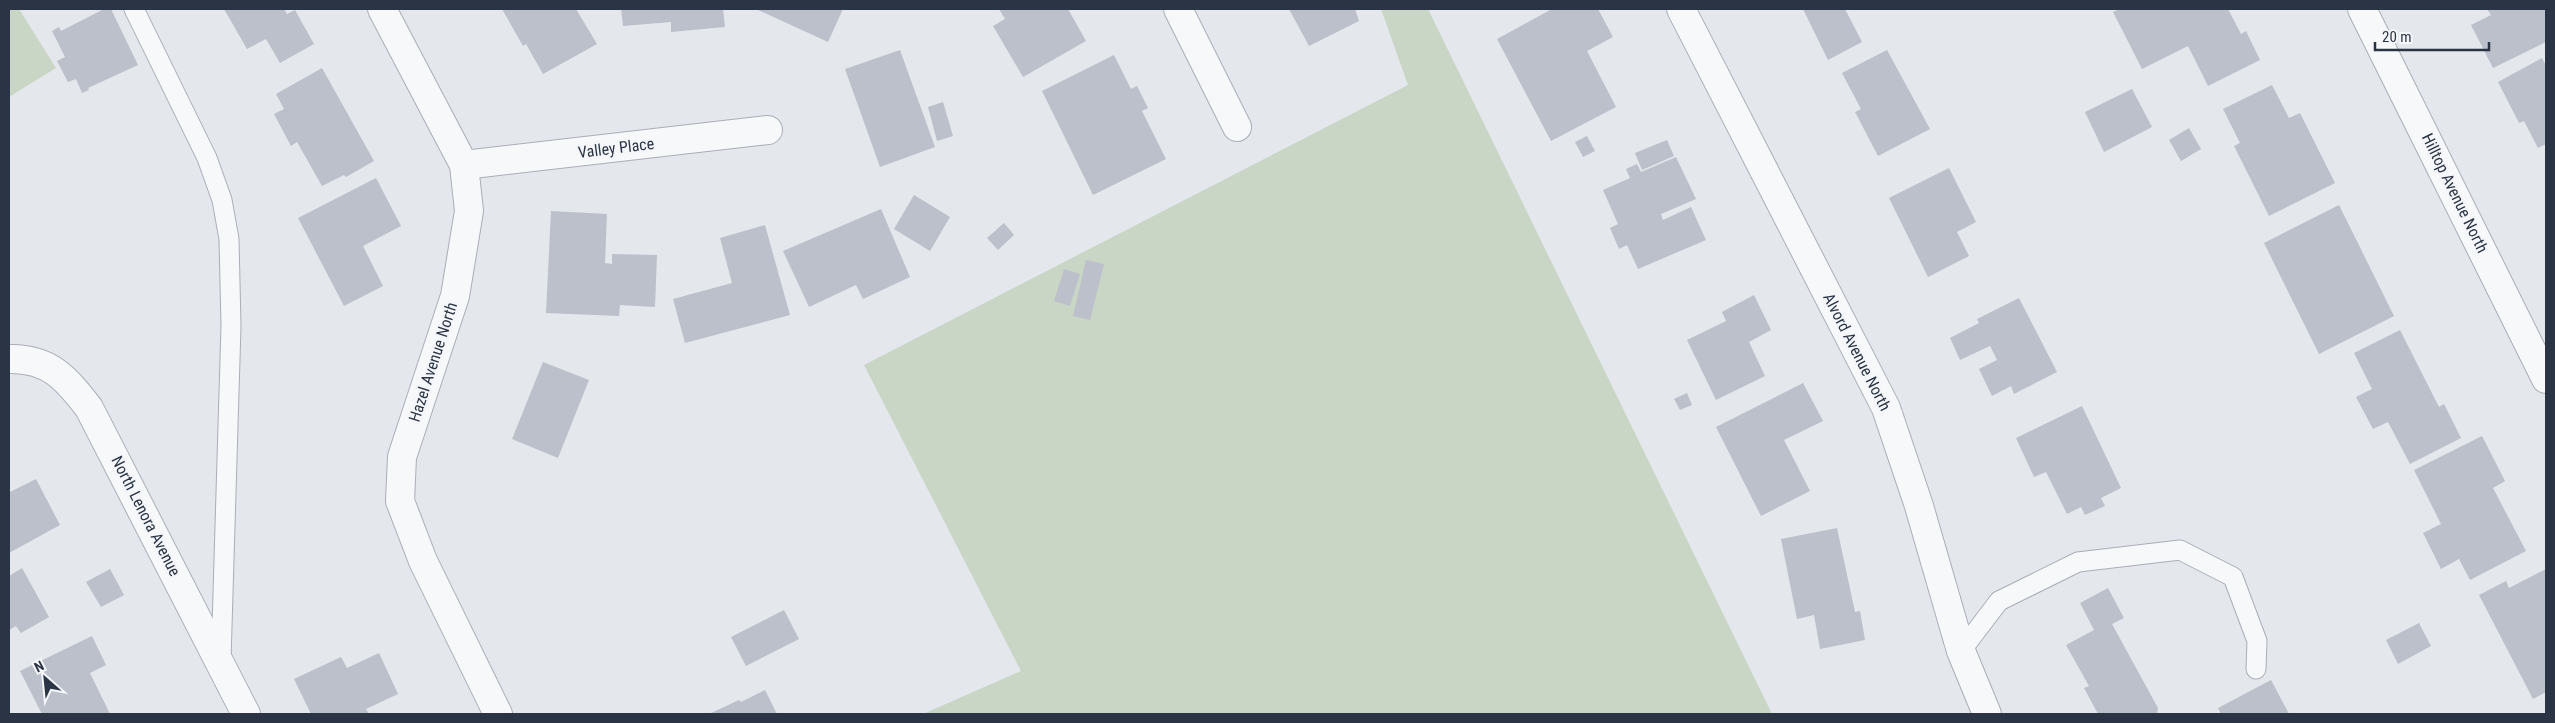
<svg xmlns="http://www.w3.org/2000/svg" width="2555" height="723" viewBox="0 0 2555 723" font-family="'Roboto Condensed',sans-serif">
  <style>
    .green { fill: #c9d6c5 }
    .building { fill: #bbc0ca }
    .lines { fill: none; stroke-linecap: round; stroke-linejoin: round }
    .service-casing { stroke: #a9aeb7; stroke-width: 21 }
    .minor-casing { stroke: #a9aeb7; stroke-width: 30 }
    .service { stroke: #f7f8fa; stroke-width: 19 }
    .minor { stroke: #f7f8fa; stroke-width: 28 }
    .labels { text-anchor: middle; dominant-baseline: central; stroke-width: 5; stroke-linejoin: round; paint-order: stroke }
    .street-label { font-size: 16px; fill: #2b3445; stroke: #f4f6f9 }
  </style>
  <rect width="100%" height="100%" fill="#e4e7ec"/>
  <g class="green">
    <polygon points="9,9 19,9 56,68 9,97"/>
    <polygon points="1381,9 1428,9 1772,714 923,714 1021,671 864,365 1408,85"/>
  </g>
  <g class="building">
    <polygon points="104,9 111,9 138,65 88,88 89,90 82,93 76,79 68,82 57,61 65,57 52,31 59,27 61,31"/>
    <polygon points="224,9 284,9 287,14 295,10 314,44 280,63 266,39 247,49"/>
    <polygon points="502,9 576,9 597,44 543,74 526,44 523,46"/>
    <polygon points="621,9 723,9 725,27 671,32 671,22 623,26"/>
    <polygon points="756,9 843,9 828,42"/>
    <polygon points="999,9 1068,9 1086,41 1023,77 993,26 1005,19"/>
    <polygon points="1289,9 1355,9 1359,21 1309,46"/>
    <polygon points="1552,9 1598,9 1613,37 1587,51 1616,107 1551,141 1497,39"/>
    <polygon points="1803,9 1845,9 1862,42 1828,60"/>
    <polygon points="2120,9 2228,9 2241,34 2246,31 2260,60 2208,86 2188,46 2142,69 2113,12"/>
    <polygon points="2487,9 2546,9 2546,42 2493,68 2471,25 2491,15"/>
    <polygon points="900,50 935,147 880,167 845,69"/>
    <polygon points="1887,50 1930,129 1878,156 1855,112 1861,109 1842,73"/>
    <polygon points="1114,55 1131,89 1137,86 1148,108 1142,111 1166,159 1093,195 1042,91"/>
    <polygon points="2542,58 2546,66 2546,144 2538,148 2524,121 2519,123 2498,82"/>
    <polygon points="322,68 374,161 346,177 344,175 322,186 297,142 291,146 274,114 284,109 276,94"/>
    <polygon points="2272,85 2289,118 2300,113 2335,183 2269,216 2234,146 2240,143 2223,109"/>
    <polygon points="2132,89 2152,127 2104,152 2085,112"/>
    <polygon points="943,102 953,136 937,141 928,107"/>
    <polygon points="2189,128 2201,149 2181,161 2169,140"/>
    <polygon points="1587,136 1595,151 1583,157 1575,142"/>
    <polygon points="1667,140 1674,156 1642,170 1635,153"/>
    <polygon points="1676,157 1696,199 1661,214 1663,220 1691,207 1706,240 1638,269 1627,245 1619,249 1610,228 1618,224 1603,190 1630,178 1626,169 1637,164 1641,172"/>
    <polygon points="1949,168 1976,222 1957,232 1969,256 1928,277 1889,198"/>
    <polygon points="376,178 401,226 363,246 383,286 344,306 298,218"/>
    <polygon points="914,195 950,217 930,251 894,229"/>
    <polygon points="2339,205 2394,316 2319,354 2264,243"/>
    <polygon points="881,209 910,277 863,299 856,285 809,307 783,251"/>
    <polygon points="551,211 607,214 605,263 612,264 612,254 657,255 655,307 620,305 619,316 546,313"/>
    <polygon points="1004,223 1014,235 998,250 987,238"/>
    <polygon points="765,225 790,315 685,343 673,299 732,283 720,238"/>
    <polygon points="1086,260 1104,264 1090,320 1073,316"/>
    <polygon points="1064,269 1080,274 1070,306 1054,301"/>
    <polygon points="1754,295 1771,330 1749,342 1765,376 1716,400 1687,340 1726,321 1722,312"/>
    <polygon points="2019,298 2057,372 2014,394 2011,386 1992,396 1979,369 1997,360 1990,346 1960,360 1950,338 1979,323 1977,319"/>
    <polygon points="2400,330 2439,407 2444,404 2461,438 2410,464 2388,422 2373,429 2356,397 2372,389 2354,353"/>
    <polygon points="543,362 589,380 558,458 512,439"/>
    <polygon points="1803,383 1823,421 1784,440 1810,491 1761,516 1716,427"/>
    <polygon points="1687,393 1692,405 1680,410 1674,399"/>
    <polygon points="2082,406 2121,488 2101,498 2105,506 2085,515 2081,507 2067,514 2046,472 2034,477 2016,438"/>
    <polygon points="2482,436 2505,481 2493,488 2526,551 2470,580 2459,559 2441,569 2423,533 2441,524 2414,470"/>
    <polygon points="36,479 60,525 9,553 9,490 10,492"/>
    <polygon points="1837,528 1855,612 1860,611 1865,640 1820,649 1814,615 1797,619 1781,539"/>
    <polygon points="22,568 49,617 21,633 16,626 9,630 9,576"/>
    <polygon points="110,569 124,595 101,607 86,582"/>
    <polygon points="2546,569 2546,692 2533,699 2479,595 2506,581 2509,588"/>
    <polygon points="2108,588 2124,618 2112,624 2158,708 2157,714 2098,714 2084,688 2089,686 2066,645 2094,630 2080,603"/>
    <polygon points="784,610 799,639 746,666 731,637"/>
    <polygon points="2419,623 2431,646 2398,664 2386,640"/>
    <polygon points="92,636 106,665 90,673 110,714 42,714 20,671"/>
    <polygon points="379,653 398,694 366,709 369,714 311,714 294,679 341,657 347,668"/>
    <polygon points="2271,680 2289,714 2221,714 2218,708"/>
    <polygon points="765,690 777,714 709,714 739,700 741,702"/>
  </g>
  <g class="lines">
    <defs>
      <g id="service">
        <polyline points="134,9 207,158 222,200 229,239 231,326 221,660"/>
        <polyline points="1961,651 1999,601 2078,562 2180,550 2233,577 2257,641 2256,669"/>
      </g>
      <g id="minor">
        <polyline points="382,9 464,165 469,211 455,296 402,457 400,501 423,561 498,714"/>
        <polyline points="1178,9 1237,127"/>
        <polyline points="1681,9 1886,408 1919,506 1961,651 1987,714"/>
        <polyline points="2362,9 2546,379"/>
        <polyline points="464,165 768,130"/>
        <path d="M9,359C49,358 66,378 89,408L246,714"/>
      </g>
    </defs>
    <use href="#service" class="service-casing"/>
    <use href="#minor" class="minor-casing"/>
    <use href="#service" class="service"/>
    <use href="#minor" class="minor"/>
  </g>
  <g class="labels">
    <g class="street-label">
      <text transform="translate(616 148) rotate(-7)">Valley Place</text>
      <text transform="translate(2455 193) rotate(64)">Hilltop Avenue North</text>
      <text transform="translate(1857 352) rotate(63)">Alvord Avenue North</text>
      <text transform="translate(433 362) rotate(-72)">Hazel Avenue North</text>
      <text transform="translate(146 516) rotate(63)">North Lenora Avenue</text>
    </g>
  </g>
  <rect width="2555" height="723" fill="none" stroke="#2b3445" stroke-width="20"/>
  <g transform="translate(45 678) rotate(333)" stroke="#f4f6f9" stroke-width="4" paint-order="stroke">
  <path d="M0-4L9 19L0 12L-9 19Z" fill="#2b3445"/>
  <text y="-8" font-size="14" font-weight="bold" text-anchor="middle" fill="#2b3445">N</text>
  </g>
  <path d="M2375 42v8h114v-8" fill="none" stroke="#2b3445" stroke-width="2.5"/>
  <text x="2382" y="42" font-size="15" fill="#2b3445" stroke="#f4f6f9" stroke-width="4" paint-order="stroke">20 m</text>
</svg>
